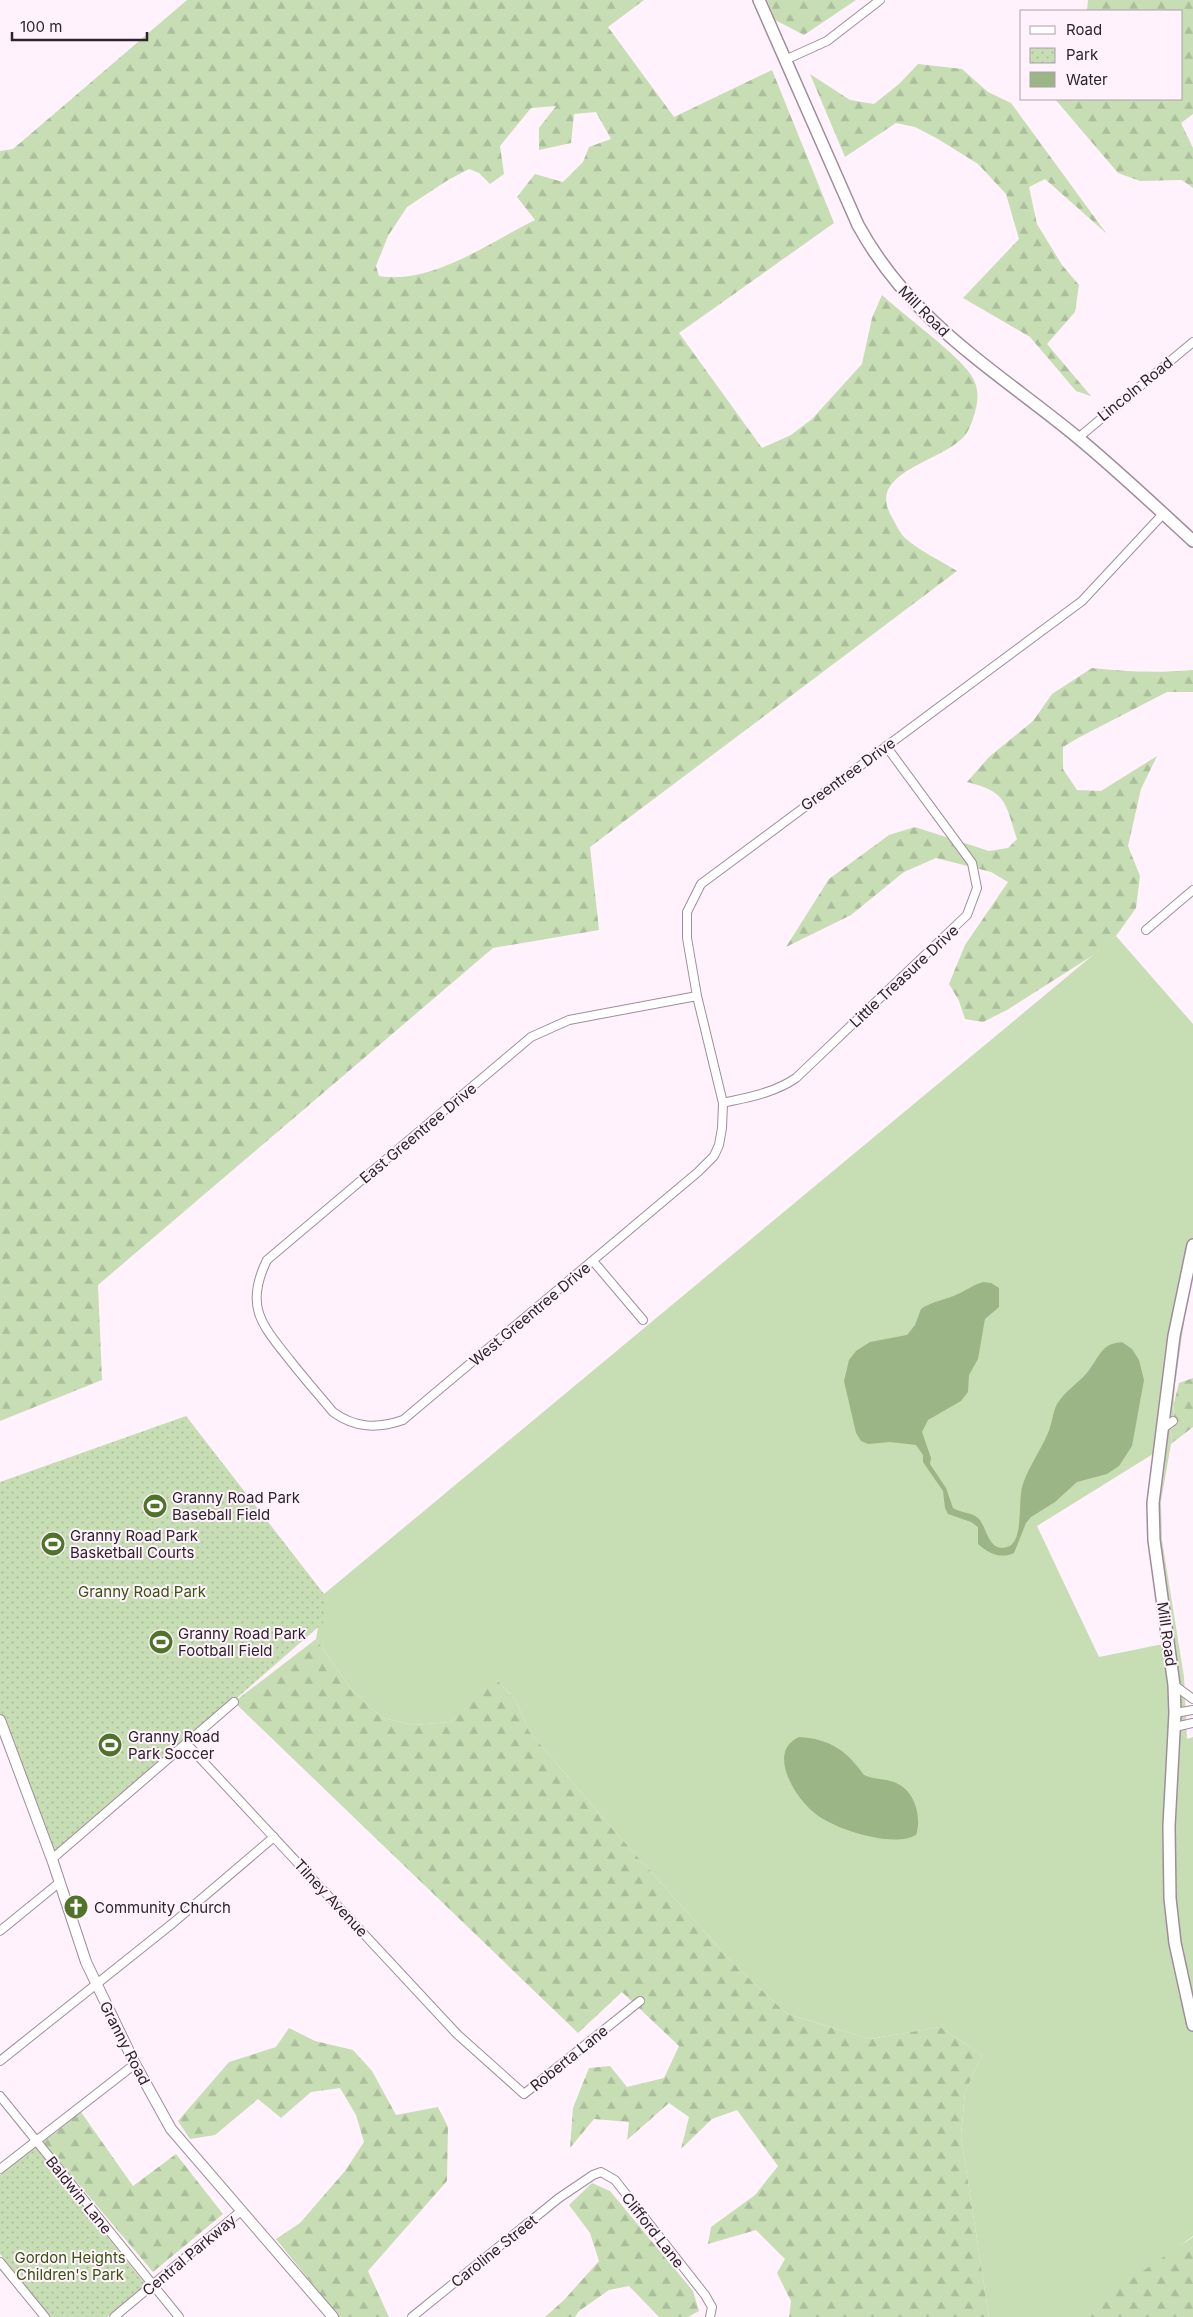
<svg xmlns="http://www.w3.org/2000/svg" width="1193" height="2317" viewBox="0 0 1193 2317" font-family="Inter,sans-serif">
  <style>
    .green { fill: #c7ddb4; fill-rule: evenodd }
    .forest { fill: url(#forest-firs); fill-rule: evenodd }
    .park { fill: url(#park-dots) }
    .water { fill: #9cb586 }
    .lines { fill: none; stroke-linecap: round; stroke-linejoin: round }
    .minor-casing { stroke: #a08d9c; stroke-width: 10 }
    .tertiary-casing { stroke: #a08d9c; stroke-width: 12 }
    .secondary-casing { stroke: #a08d9c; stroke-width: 14 }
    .minor { stroke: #fff; stroke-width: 8 }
    .tertiary { stroke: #fff; stroke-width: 10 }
    .secondary { stroke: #fff; stroke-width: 11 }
    .labels { text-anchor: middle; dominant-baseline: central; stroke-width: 4; stroke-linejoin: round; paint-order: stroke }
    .street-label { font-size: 15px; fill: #2c242a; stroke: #fff2fc }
    .poi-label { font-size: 15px; fill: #2c242a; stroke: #fff2fc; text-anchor: start }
    .park-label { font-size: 15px; fill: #35540c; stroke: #fff2fc }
  </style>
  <defs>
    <pattern id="forest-firs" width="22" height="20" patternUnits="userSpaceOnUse" patternTransform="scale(1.25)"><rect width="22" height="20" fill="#c7ddb4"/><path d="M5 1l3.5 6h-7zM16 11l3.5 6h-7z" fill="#abbe9b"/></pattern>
    <pattern id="park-dots" width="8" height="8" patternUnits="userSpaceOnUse" patternTransform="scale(1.25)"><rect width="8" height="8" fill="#c7ddb4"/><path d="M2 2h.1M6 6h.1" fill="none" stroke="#abbe9b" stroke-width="1.8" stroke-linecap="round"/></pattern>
  </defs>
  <rect width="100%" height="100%" fill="#fff2fc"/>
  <path class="green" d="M1116,936L1193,1024V1259L1175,1385L1171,1444L1161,1501L1162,1540L1184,1677L1187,1739L1193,1737V2236L1087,2317H989L961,2136L965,2092L982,2055L940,2027L870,2039L787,2014L730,1960L602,1817L529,1731L515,1699L497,1680L451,1722L414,1725L382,1718L351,1689L316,1639L324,1594ZM1153,1454L1163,1644L1099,1657L1037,1526Z"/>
  <g class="forest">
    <path d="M187,0H644L608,27L674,117L772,70L834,223L679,333L762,448L791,435L812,419L862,364L872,318L882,295C902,314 965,359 974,380C979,392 978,400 975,412C973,419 970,428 966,434C946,462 862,471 893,519C896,525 900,533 905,538C918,550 941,561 957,571L590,847L599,930L493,948L98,1285L102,1380L0,1421V151L13,149ZM556,106L539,128V150L571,143L574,114L596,112L611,139L589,147L583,162L563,182L535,174L517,197L535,220C490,242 432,285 379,276L376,266L388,236L407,207L448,180L469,169L479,173L490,184L504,174L500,146L531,108Z"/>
    <polygon points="767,0 856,0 804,35 775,20"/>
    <polygon points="1088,0 1193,0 1193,114 1181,123 1193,148 1193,188 1182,180 1140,181 1118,173 1055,99 1182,99 1182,11 1087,11"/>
    <polygon points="918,64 962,69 988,92 1011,103 1106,233 1045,179 1029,187 1037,224 1062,265 1079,285 1075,312 1047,344 1091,396 1076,391 1030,337 963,298 1019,239 1006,194 978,164 938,139 915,127 896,123 845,157 810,74 850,100 874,104 899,84"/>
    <path d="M1092,668C1126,672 1159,673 1193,670V692H1167L1078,738L1063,747V769L1077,790L1101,791L1157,756L1141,789L1128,846L1140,876L1136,908L1116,936L1098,952L1007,1010L983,1022L965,1019L959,1001L949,984L965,945L1008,882L991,872L936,858L904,872L851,915L786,947L829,879L889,835L915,827L989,851L1008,848L1017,839C1005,802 1007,792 967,782L989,757L1033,721L1052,694Z"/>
    <polygon points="1193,1378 1193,1427 1171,1444 1174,1403 1179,1383"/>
    <polygon points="316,1639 351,1689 382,1718 414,1725 451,1722 496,1679 515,1699 529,1731 602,1817 730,1960 787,2014 870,2039 940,2027 982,2055 965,2092 961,2136 989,2317 789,2317 791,2301 777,2273 785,2259 756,2230 708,2244 711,2227 755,2195 778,2166 737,2110 712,2119 681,2149 689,2117 669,2103 627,2140 629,2122 594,2119 570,2148 573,2108 589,2068 610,2066 627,2087 664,2078 679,2046 622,1992 578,2033 234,1702"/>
    <polygon points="289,2028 315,2041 353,2050 372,2071 396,2115 438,2107 448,2127 447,2181 368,2271 389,2317 339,2317 276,2239 300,2223 345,2171 364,2142 356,2115 340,2088 311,2092 281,2118 258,2099 215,2135 190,2139 178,2121 229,2062 276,2047"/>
    <polygon points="81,2112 133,2186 176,2154 223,2214 153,2272 43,2142"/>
    <polygon points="592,2183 610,2191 693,2291 699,2311 688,2317 659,2317 629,2286 609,2290 579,2311 575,2317 545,2317 564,2300 599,2261 590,2233 569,2205"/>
    <polygon points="1193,2237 1193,2317 1075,2317"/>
  </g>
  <g class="park">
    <polygon points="186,1416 324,1594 324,1622 52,1859 0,1727 0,1482"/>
    <polygon points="35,2147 146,2285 107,2317 50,2317 0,2254 0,2175"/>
  </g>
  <g class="water">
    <path d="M983,1282L991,1283L999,1288V1307L985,1319L978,1359L969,1375L968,1392L961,1401L928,1420L922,1432L931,1458L930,1464L946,1488L953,1508C960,1513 971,1512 978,1518C987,1526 988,1553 1007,1547C1025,1542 1017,1499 1023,1484C1029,1466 1041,1450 1048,1433C1052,1424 1053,1411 1057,1404C1065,1391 1077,1384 1086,1374C1093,1366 1097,1356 1104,1349C1109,1344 1115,1343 1122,1342L1132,1349L1139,1360L1144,1380L1132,1446L1119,1466L1107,1474L1077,1482L1055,1502L1031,1517L1026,1523L1014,1553C1001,1559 989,1554 978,1544V1527L971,1522L948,1514L945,1508L943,1491L923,1462V1455L916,1445L890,1442L868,1444L861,1441L856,1433L844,1381L849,1360L856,1351L870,1342L907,1335L915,1325L921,1309C932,1301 946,1300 958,1294C967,1290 973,1285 983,1282Z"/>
    <path d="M799,1737C830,1739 846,1750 864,1775C874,1780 888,1778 898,1784C915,1792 922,1818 916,1835C894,1848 837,1830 817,1815C797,1801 765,1752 799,1737Z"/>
  </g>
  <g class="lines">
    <defs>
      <g id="minor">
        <polyline points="785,60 827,41 880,0"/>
        <polyline points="1078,438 1193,342"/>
        <polyline points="1146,930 1193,890"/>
        <path d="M697,996L569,1020L531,1037L267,1260C245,1305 260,1323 289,1359C303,1377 318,1394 333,1412C355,1428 377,1429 403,1420L698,1172L714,1156L719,1145L722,1128L723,1103L697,996L687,938V912L701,884L1082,601L1163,514"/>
        <path d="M723,1103C749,1097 774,1093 796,1078L967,915L977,888L972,863L886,746"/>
        <polyline points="593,1261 643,1320"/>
        <polyline points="1162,1429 1173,1421"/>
        <polyline points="1174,1685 1193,1699"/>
        <polyline points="1175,1713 1193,1710"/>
        <polyline points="1175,1727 1193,1723"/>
        <polyline points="186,1743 457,2034 524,2094 640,2001"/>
        <polyline points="52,1859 234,1702"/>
        <polyline points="0,1931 60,1882"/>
        <polyline points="0,2061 173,1923 274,1837"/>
        <polyline points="0,2096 179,2317"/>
        <polyline points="0,2169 135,2064"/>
        <polyline points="0,2262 45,2317"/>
        <polyline points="114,2317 241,2211"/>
        <polyline points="412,2317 559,2198 593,2175 601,2172 615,2180 705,2295 712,2307 710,2317"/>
      </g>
      <polyline id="tertiary" points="0,1720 53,1862 86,1962 135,2064 171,2129 333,2317"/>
      <g id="secondary">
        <path d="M759,0L858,225C911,322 994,369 1077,437C1117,470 1155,506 1193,541"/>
        <polyline points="1193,1245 1174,1336 1153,1503 1154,1540 1174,1685 1175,1713 1169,1826 1170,1898 1175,1943 1193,2025"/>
      </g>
    </defs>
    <use href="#minor" class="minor-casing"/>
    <use href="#tertiary" class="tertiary-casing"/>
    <use href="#secondary" class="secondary-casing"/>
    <use href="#minor" class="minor"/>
    <use href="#tertiary" class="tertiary"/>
    <use href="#secondary" class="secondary"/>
  </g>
  <defs>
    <symbol id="stadium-disc" viewBox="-11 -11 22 22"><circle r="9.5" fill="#50722a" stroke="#fff2fc"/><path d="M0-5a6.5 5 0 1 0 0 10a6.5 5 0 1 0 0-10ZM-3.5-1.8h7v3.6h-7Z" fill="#fff"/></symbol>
    <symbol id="church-disc" viewBox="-11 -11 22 22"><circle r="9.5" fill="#50722a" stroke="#fff2fc"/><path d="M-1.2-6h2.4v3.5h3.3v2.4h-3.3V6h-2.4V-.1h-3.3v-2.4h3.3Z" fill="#fff"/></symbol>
  </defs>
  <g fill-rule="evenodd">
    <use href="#stadium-disc" x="141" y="1492" width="28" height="28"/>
    <use href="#stadium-disc" x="39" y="1530" width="28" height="28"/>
    <use href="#stadium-disc" x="147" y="1628" width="28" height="28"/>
    <use href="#stadium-disc" x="96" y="1731" width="28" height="28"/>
    <use href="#church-disc" x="62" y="1893" width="28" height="28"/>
  </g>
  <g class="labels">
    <g class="street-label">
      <text transform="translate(924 311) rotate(45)">Mill Road</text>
      <text transform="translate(1135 389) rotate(-39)">Lincoln Road</text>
      <text transform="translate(848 774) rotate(-36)">Greentree Drive</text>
      <text transform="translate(904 976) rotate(-43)">Little Treasure Drive</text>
      <text transform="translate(418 1133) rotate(-40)">East Greentree Drive</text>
      <text transform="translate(530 1314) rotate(-40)">West Greentree Drive</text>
      <text transform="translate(1167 1634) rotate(82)">Mill Road</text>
      <text transform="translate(331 1898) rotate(47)">Tilney Avenue</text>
      <text transform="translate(125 2043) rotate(63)">Granny Road</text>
      <text transform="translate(569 2058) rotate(-39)">Roberta Lane</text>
      <text transform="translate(79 2195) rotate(51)">Baldwin Lane</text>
      <text transform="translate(653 2230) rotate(52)">Clifford Lane</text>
      <text transform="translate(494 2251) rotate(-39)">Caroline Street</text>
      <text transform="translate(189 2255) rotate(-40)">Central Parkway</text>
    </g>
    <g class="poi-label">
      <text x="172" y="1497">Granny Road Park<tspan x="172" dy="17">Baseball Field</tspan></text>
      <text x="70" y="1535">Granny Road Park<tspan x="70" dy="17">Basketball Courts</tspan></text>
      <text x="178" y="1633">Granny Road Park<tspan x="178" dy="17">Football Field</tspan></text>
      <text x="128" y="1736">Granny Road<tspan x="128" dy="17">Park Soccer</tspan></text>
      <text x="94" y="1907">Community Church</text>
    </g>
    <g class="park-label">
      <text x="142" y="1591">Granny Road Park</text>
      <text x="70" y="2257">Gordon Heights<tspan x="70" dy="17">Children's Park</tspan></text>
    </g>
  </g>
  <rect x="1020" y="10" width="162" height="90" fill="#fff2fc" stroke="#aba0a8"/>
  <rect x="1030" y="26" width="25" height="8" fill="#ffffff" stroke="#aba0a8"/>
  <text x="1066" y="35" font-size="15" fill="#2c242a">Road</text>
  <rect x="1030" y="48" width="25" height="15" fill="url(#park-dots)" stroke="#aba0a8"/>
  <text x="1066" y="60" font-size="15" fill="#2c242a">Park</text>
  <rect x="1030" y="72" width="25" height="15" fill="#9cb586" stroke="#aba0a8"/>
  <text x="1066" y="85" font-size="15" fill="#2c242a">Water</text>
  <path d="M12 32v8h135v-8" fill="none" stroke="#2c242a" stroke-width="2.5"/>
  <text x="20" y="32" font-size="15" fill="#2c242a" stroke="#fff2fc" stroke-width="4" paint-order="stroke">100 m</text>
</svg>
